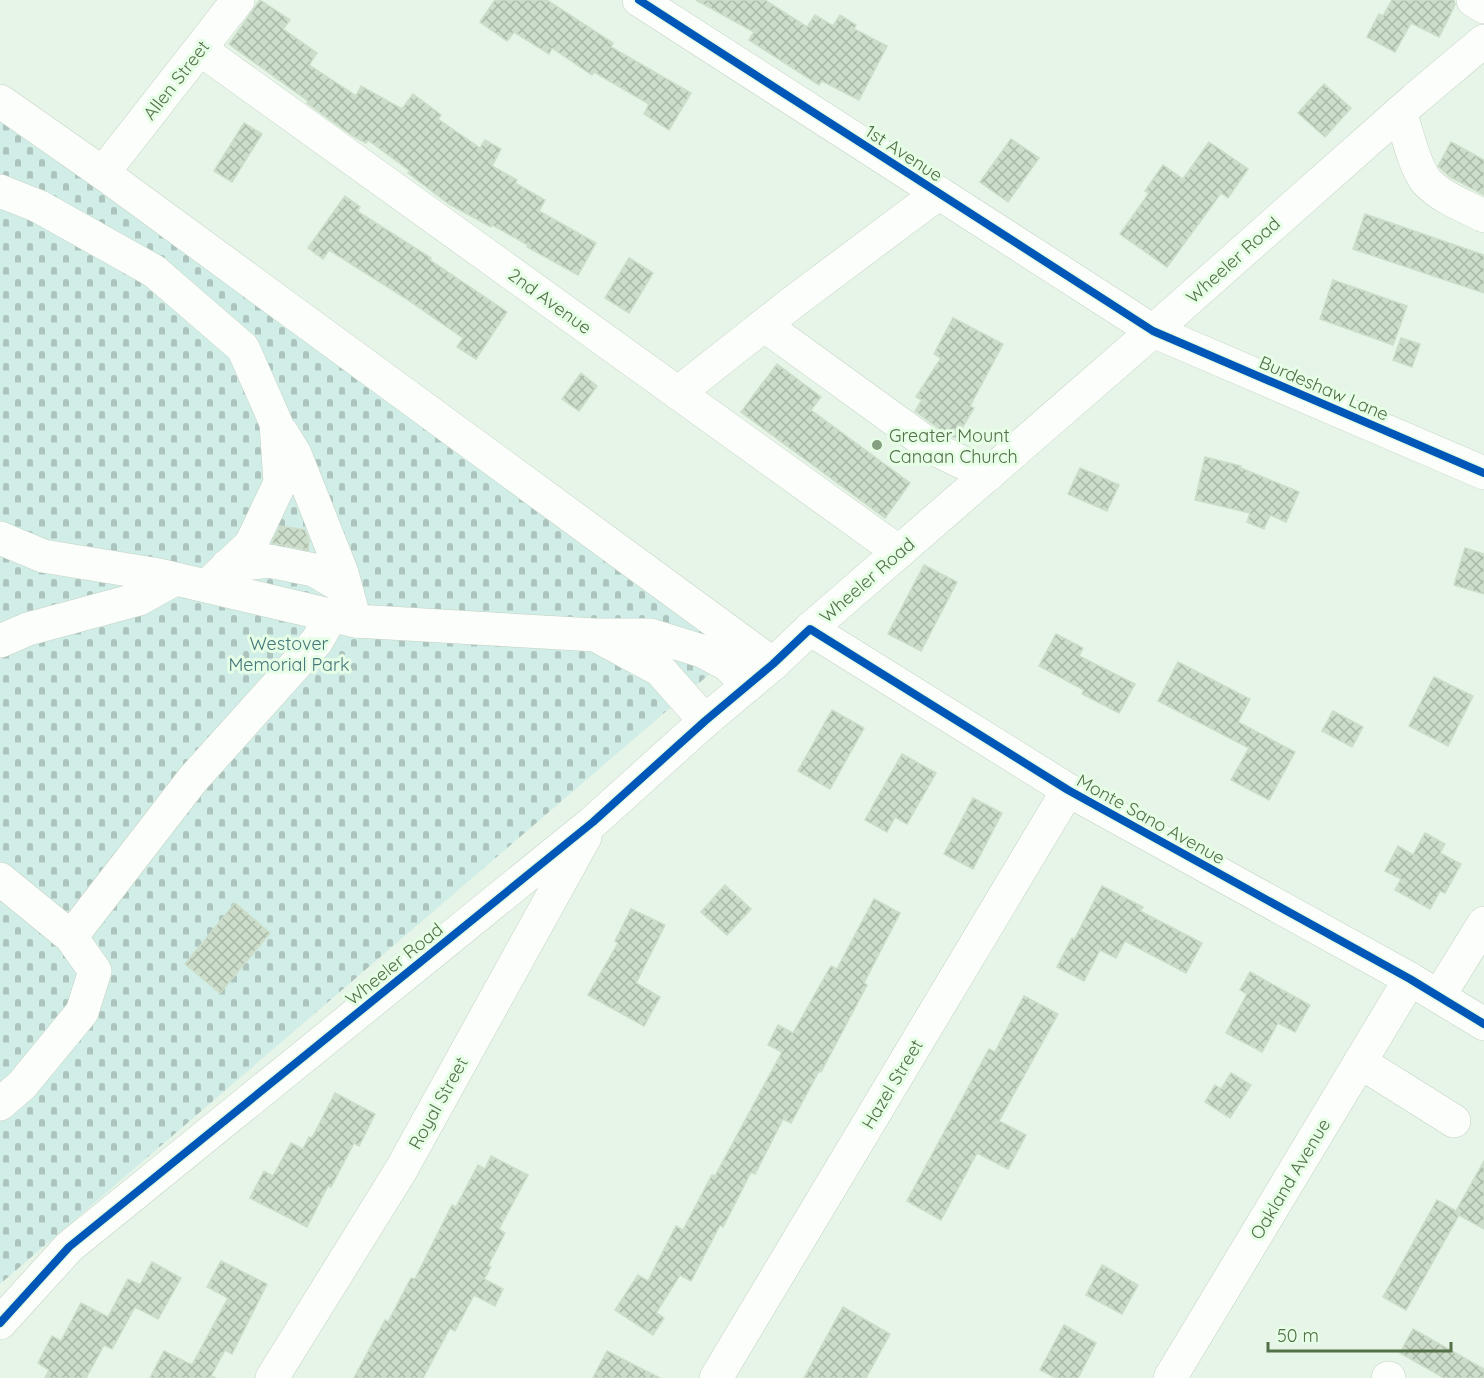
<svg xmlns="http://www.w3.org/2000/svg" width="1484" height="1378" viewBox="0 0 1484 1378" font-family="Quicksand,sans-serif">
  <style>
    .cemetery { fill: url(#cemetery-stones) }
    .building { fill: url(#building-cross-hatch); stroke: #ccddc9; stroke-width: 1.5 }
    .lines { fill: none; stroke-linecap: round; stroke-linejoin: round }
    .minor-casing { stroke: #c4d3c2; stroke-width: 34 }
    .minor { stroke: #fbfefb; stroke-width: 33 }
    .cycleway-casing { stroke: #e6fee6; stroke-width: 11 }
    .cycleway { stroke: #0057b8; stroke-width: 8 }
    .poi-dot { fill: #869f80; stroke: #e6fee6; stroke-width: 2 }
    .labels { text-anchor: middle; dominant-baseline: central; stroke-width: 6; stroke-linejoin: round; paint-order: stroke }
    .street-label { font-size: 18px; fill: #537049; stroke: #e6fee6 }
    .poi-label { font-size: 18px; fill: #537049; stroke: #e6fee6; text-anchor: start }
    .park-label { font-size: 18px; fill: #44767b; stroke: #e6fee6 }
  </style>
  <defs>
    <pattern id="cemetery-stones" width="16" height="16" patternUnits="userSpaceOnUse" patternTransform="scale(1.5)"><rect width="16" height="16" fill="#d1ede7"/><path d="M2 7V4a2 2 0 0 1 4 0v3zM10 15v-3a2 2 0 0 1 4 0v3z" fill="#acc4bd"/></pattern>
    <pattern id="building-cross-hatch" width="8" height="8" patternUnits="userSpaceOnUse" patternTransform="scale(1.5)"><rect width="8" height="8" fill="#cdddcb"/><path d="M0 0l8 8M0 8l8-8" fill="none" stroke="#a9b8a7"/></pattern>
  </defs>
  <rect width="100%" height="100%" fill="#e6f5e7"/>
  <polygon class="cemetery" points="0,85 70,133 756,634 0,1284"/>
  <g class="building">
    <polygon points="260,0 290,20 283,29 317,53 309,65 356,96 361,86 402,109 413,94 441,115 438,119 480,148 485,140 501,149 492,166 517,180 515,183 545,200 539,211 596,243 578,275 527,247 528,245 492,225 491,227 449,204 408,173 410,171 368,140 366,143 353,136 307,103 308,101 229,44"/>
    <polygon points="495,0 547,0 613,43 611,47 691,93 669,130 644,114 649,104 594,72 592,75 552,48 549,54 514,32 507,41 480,22"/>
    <polygon points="696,0 765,0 807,27 815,15 833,26 840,15 856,25 854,29 887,46 859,100 822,81 819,85 749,40 754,32"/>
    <polygon points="1392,0 1454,0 1455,5 1439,37 1411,23 1395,52 1367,37 1379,14 1383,16"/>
    <polygon points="1324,84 1351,108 1325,137 1298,113"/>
    <polygon points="244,123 262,134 232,182 214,171"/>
    <polygon points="1011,139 1039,158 1008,202 980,182"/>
    <polygon points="1209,142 1248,169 1228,198 1221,193 1167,267 1120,234 1149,193 1145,191 1163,165 1183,179"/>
    <polygon points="1451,142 1484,160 1484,195 1450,177 1438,166"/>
    <polygon points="345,196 360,207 357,211 431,258 430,260 507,312 476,359 457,347 463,338 405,298 329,250 323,259 308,248"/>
    <polygon points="1365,214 1484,255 1484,293 1353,249"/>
    <polygon points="629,258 653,273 629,313 605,298"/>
    <polygon points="1333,280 1407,306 1393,345 1320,319"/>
    <polygon points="953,318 1003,344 970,406 974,408 956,438 945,433 915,411 922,400 916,397 941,358 934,354"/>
    <polygon points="1401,338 1420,344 1412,367 1393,360"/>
    <polygon points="777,364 821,397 811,410 910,483 885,518 741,412"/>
    <polygon points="581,373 597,386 579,411 562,399"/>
    <polygon points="1205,457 1241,466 1241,468 1299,492 1286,522 1270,515 1264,529 1247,522 1250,513 1195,500"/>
    <polygon points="1080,468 1119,485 1107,511 1068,494"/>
    <polygon points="280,526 305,530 309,541 308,550 272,543"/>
    <polygon points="1465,548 1484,554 1484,594 1454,585"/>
    <polygon points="924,565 957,582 921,651 888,634"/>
    <polygon points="1056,634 1083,648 1079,656 1135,684 1119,713 1082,694 1084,690 1039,666"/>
    <polygon points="1178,662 1250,699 1238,722 1295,752 1269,800 1231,780 1249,748 1158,701"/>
    <polygon points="1434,677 1473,696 1448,746 1409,726"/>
    <polygon points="832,710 864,728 830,789 798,771"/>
    <polygon points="1333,711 1363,727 1352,747 1322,731"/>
    <polygon points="902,754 936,773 907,824 895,817 887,832 865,820"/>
    <polygon points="973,798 1002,813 973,869 944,854"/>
    <polygon points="1425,833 1445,844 1440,853 1461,864 1445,893 1440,891 1430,909 1395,890 1401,879 1385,871 1398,846 1413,855"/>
    <polygon points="725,885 751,909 727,935 701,912"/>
    <polygon points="1102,886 1143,907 1140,911 1202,943 1186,973 1125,941 1116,958 1100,950 1084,981 1057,967 1072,938 1074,940"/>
    <polygon points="874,899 900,913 864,983 867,985 821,1072 819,1071 791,1123 783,1119 755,1174 751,1172 723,1227 720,1225 691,1281 680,1275 656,1313 664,1318 653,1335 615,1310 638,1275 648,1281 676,1226 683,1230 712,1175 715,1176 782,1052 768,1045 778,1025 793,1033 831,966 837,969"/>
    <polygon points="235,903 270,933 220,993 185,964"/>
    <polygon points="631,909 665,925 636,983 660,997 644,1026 588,995 618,943 615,941"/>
    <polygon points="1250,972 1310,1005 1295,1032 1278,1023 1262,1052 1226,1033 1247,994 1240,990"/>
    <polygon points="1024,996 1058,1014 999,1121 1026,1135 1008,1169 977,1153 941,1220 907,1201 989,1049 995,1052"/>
    <polygon points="1231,1073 1251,1085 1230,1118 1205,1102 1215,1085 1221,1089"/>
    <polygon points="335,1093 375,1114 359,1146 354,1143 331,1187 328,1186 307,1227 250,1198 264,1171 273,1176 291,1143 303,1149 309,1137 312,1138"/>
    <polygon points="491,1156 528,1175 499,1229 505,1233 488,1266 491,1267 484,1279 503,1289 495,1306 474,1295 455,1331 450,1328 423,1378 354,1378 385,1320 388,1322 411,1278 415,1279 452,1205 456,1207 478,1165 485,1169"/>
    <polygon points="1484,1161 1484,1229 1459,1215 1406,1310 1383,1297 1437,1200 1456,1211"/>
    <polygon points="221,1261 267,1284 232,1354 225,1350 211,1376 216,1378 150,1378 164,1351 192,1365 228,1298 207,1287"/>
    <polygon points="152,1262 181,1278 158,1319 135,1307 112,1349 104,1345 86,1378 45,1378 49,1370 38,1363 52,1336 61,1341 81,1303 108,1317 128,1279 140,1285"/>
    <polygon points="1102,1265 1138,1285 1122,1314 1086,1295"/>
    <polygon points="843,1307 890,1334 866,1378 804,1378"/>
    <polygon points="1064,1325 1096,1343 1078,1378 1056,1378 1040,1370"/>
    <polygon points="1413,1329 1484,1369 1484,1378 1444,1378 1400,1353"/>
    <polygon points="607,1351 634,1365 660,1378 593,1378"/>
  </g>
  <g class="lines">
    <defs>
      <g id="minor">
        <polyline points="639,0 1153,331 1484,473"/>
        <polyline points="1473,0 1484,7"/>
        <polyline points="200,49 899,552"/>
        <polyline points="0,101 107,176 773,664"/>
        <path d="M1400,112C1407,131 1414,167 1427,182C1442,198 1465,206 1484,216"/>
        <polyline points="113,160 238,0"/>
        <polyline points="0,191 38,206 154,271 243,348 276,423 280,483 251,544 207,586"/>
        <polyline points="764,325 935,449 988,475"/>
        <polyline points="678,393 792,303 939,193"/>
        <polyline points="282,433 295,454 342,573 355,621"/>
        <polyline points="0,538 43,556 159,575 355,621 595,635 650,635 702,651 728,665 748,685"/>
        <polyline points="227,566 269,561 314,570 346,589"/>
        <polyline points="810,629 1068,790 1410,979 1484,1024"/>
        <polyline points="599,637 660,670 705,721"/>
        <polyline points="0,641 28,629 139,599 175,579"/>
        <polyline points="0,879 71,937 95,971 82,1012 22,1085 0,1104"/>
        <polyline points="71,937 193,779 317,641 331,616"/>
        <polyline points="1439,996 1484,923"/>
        <polyline points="1360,1062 1454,1121"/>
        <polyline points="0,1323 69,1247 593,822 705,721 773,664 810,629 1153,331 1415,99 1484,41"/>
        <polyline points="272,1378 401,1170 585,837"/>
        <polyline points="716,1378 1068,790"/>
        <polyline points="1170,1378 1410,979"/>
        <polyline points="1388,1378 1389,1378"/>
      </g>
    </defs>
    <use href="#minor" class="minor-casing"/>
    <use href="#minor" class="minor"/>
    <defs>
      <g id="cycleway">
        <polyline points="639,0 1153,331 1484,473"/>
        <polyline points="0,1323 69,1247 593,822 705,721 773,664 810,629 1068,790 1410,979 1484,1024"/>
      </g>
    </defs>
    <use href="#cycleway" class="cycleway-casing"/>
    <use href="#cycleway" class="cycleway"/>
  </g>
  <circle class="poi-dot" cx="877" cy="445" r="6"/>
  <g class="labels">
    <g class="street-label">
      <text transform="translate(176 80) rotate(-52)">Allen Street</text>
      <text transform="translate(904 153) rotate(33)">1st Avenue</text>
      <text transform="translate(1233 260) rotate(-42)">Wheeler Road</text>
      <text transform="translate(550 301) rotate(36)">2nd Avenue</text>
      <text transform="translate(1324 388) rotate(23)">Burdeshaw Lane</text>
      <text transform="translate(867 580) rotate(-41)">Wheeler Road</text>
      <text transform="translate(1151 819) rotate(29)">Monte Sano Avenue</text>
      <text transform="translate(394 964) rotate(-39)">Wheeler Road</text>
      <text transform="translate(892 1084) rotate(-59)">Hazel Street</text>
      <text transform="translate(438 1103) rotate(-61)">Royal Street</text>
      <text transform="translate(1290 1179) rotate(-59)">Oakland Avenue</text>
    </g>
    <g class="poi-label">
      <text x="889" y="435">Greater Mount<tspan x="889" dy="21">Canaan Church</tspan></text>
    </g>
    <g class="park-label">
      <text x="289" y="643">Westover<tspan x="289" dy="21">Memorial Park</tspan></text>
    </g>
  </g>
  <path d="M1268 1342v9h183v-9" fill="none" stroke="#537049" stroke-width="3"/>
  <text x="1277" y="1342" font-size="18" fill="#537049" stroke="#e6fee6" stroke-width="4.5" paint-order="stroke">50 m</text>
</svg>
